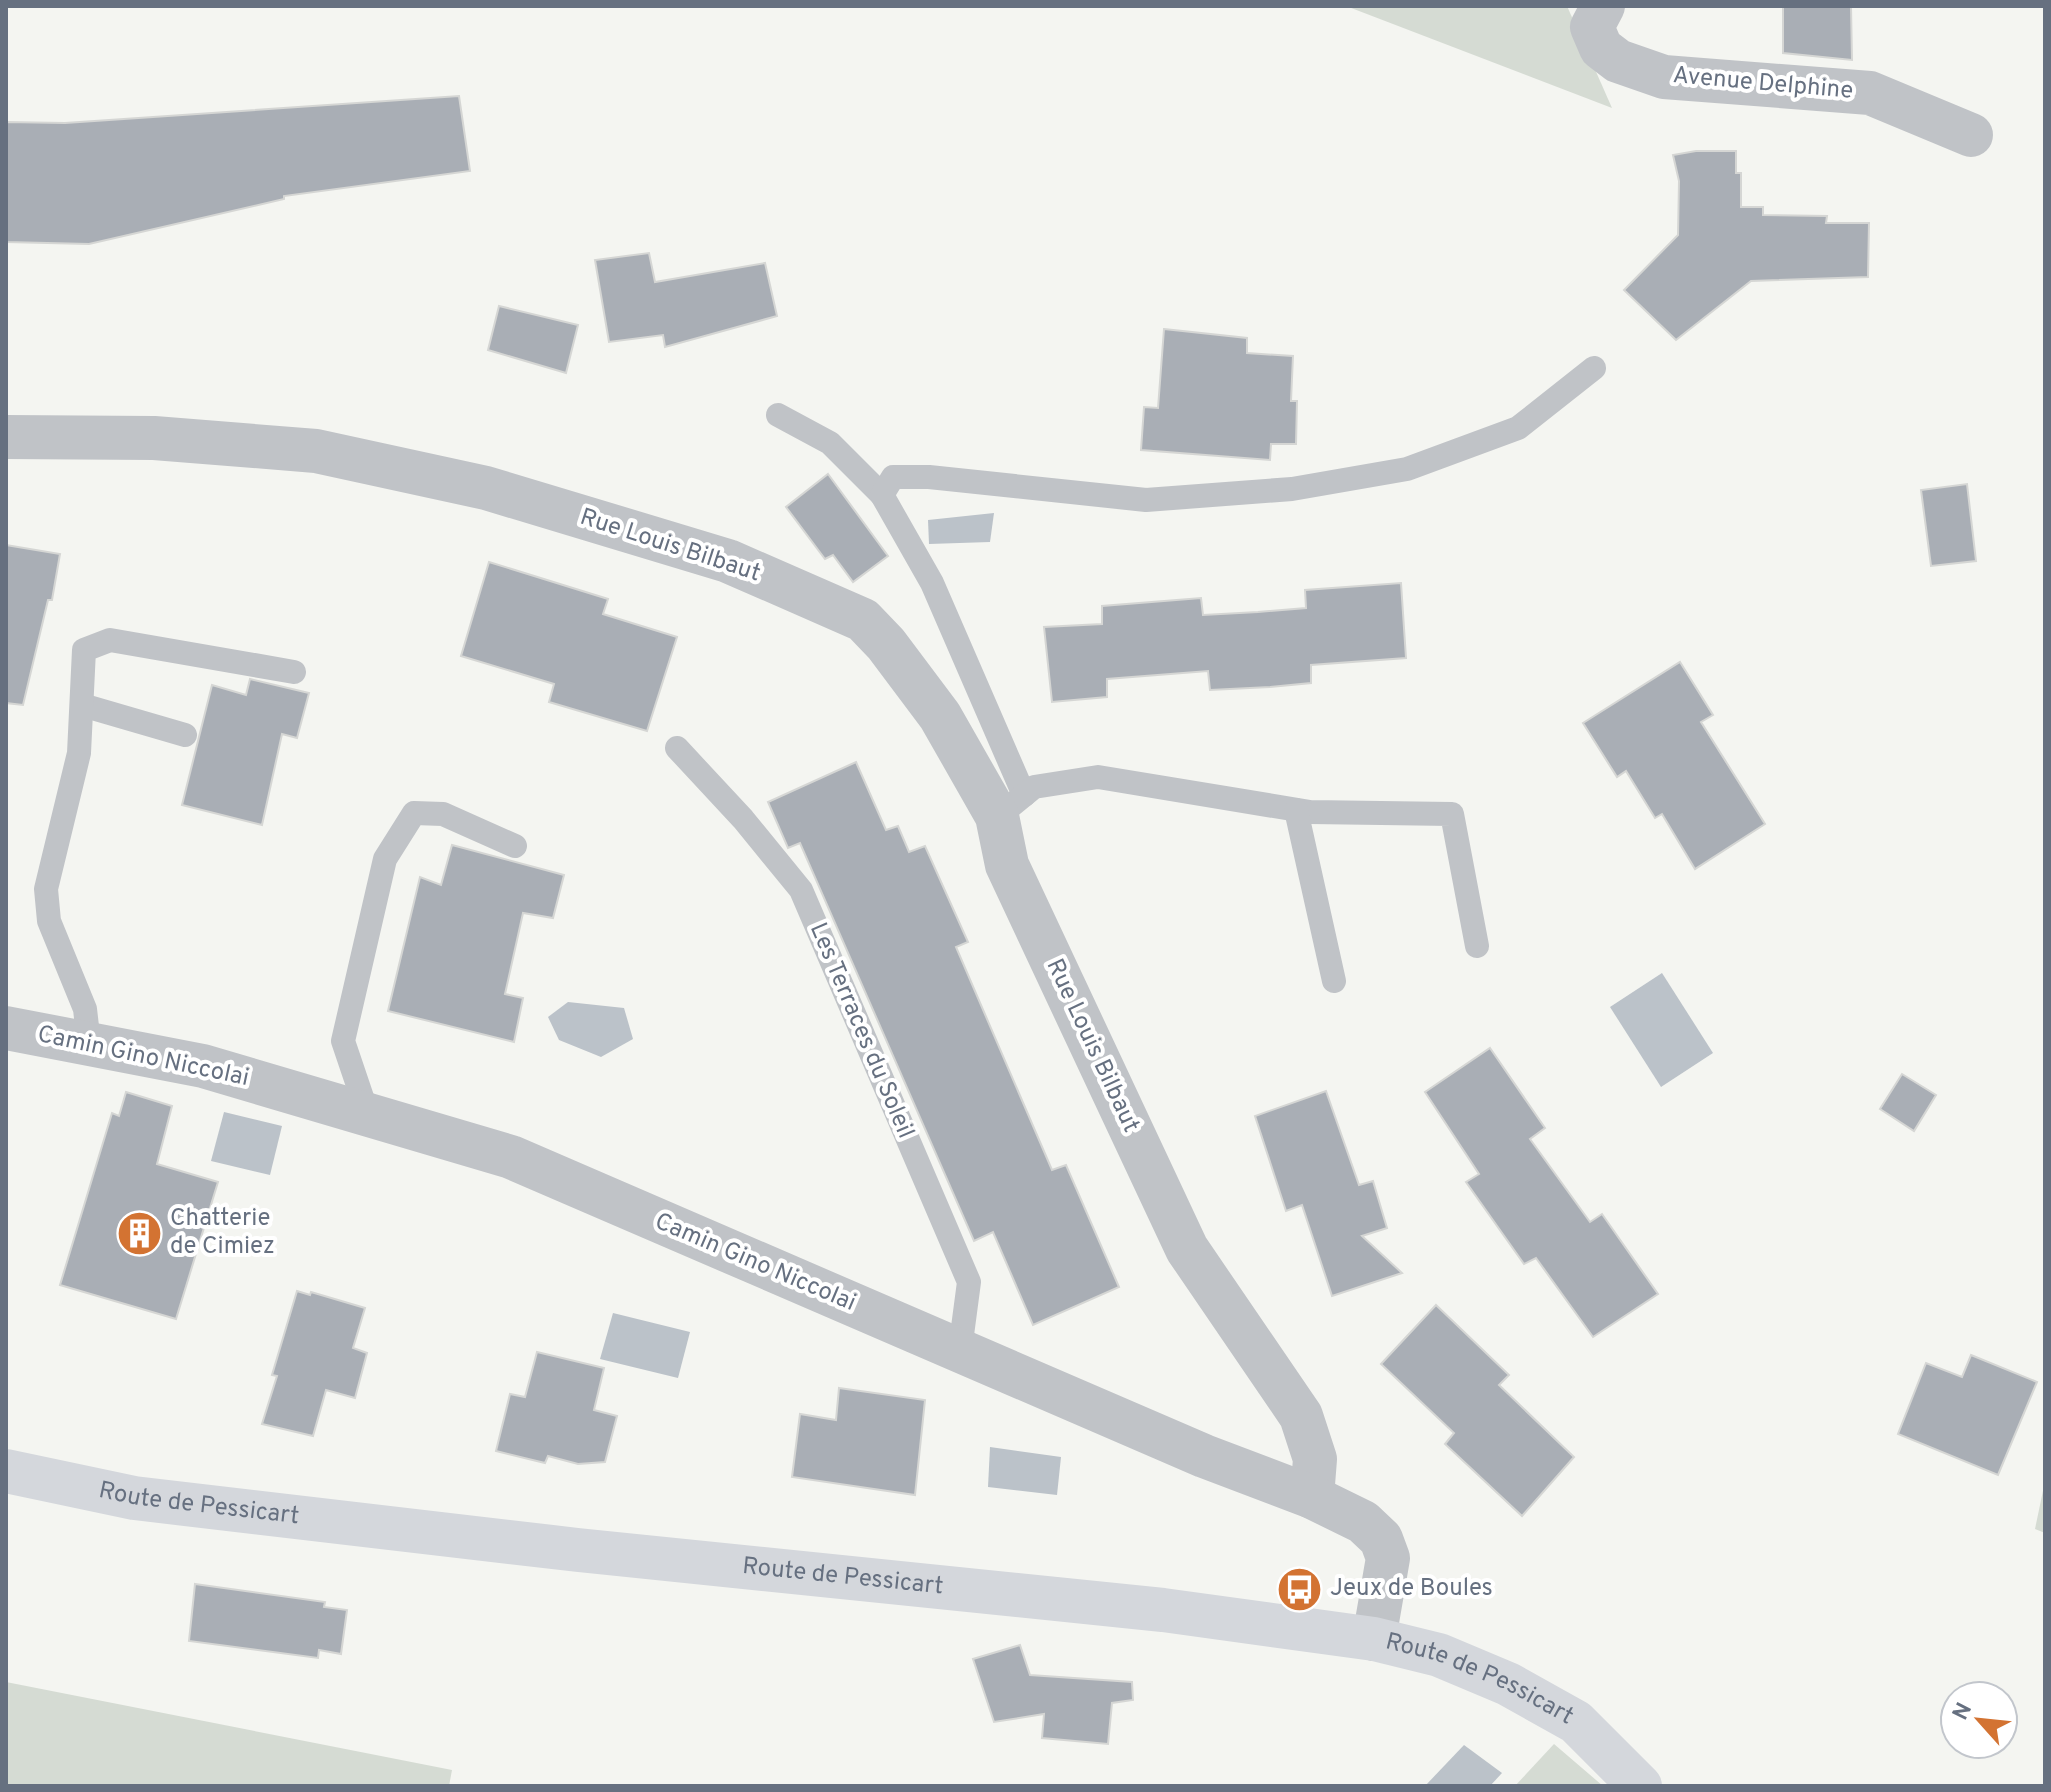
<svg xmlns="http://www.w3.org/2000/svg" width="2051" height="1792" viewBox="0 0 2051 1792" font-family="Overpass,sans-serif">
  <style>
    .green { fill: #d5dbd3 }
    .water { fill: #bbc2c9 }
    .building { fill: #a9aeb5; stroke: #d5d6d4; stroke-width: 2 }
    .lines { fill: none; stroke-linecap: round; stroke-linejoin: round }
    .lane { stroke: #c0c3c7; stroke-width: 24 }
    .street { stroke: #c0c3c7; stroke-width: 44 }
    .secondary { stroke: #d4d7dc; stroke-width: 44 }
    .labels { text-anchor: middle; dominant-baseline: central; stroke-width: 8; stroke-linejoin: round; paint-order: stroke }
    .street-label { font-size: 24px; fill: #667080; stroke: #fff }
    .poi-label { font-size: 24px; fill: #667080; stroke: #fff; text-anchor: start }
  </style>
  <rect width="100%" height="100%" fill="#f4f5f1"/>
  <g class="green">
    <polygon points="1346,6 1567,6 1612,108"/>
    <polygon points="2045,1481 2045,1533 2035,1529"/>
    <polygon points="6,1682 452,1770 449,1786 6,1786"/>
    <polygon points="1554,1744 1603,1786 1515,1786"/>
  </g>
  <g class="water">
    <polygon points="994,513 990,542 929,544 928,520"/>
    <polygon points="1662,973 1713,1053 1661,1087 1610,1007"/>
    <polygon points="568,1002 624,1008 633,1039 601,1057 559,1040 548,1017"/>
    <polygon points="224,1112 282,1126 270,1175 211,1161"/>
    <polygon points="613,1313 690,1332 678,1378 600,1359"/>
    <polygon points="990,1447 1061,1457 1057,1495 988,1487"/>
    <polygon points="1464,1745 1502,1773 1490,1786 1425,1786"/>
  </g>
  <g class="building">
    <polygon points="1783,6 1851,6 1852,60 1783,53"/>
    <polygon points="459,96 470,171 284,196 284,199 89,244 6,242 6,122 65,123"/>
    <polygon points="1696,151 1736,151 1736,173 1741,173 1741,207 1763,207 1763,215 1827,216 1826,223 1869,223 1868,277 1751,281 1676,340 1624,290 1678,235 1679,181 1673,155"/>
    <polygon points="649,253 655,282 765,263 777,316 665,347 663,335 609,342 595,260"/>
    <polygon points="499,306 578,325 566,373 488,350"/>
    <polygon points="1164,329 1247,338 1247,353 1293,356 1291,401 1297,401 1296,444 1271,444 1270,460 1141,450 1144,407 1158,408"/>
    <polygon points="828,474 888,556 853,582 833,555 825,559 786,507"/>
    <polygon points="1967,484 1976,561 1931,566 1921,490"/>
    <polygon points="6,545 60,554 52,600 48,600 23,705 6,703"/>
    <polygon points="489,562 608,599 603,614 677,637 647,731 549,702 554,684 461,656"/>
    <polygon points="1401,583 1406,658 1311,665 1311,683 1270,687 1210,690 1208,671 1107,679 1107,697 1052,702 1044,627 1102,624 1102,606 1201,598 1203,615 1258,612 1306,608 1305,590"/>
    <polygon points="1680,662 1713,715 1701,722 1765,824 1695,869 1662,814 1655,818 1626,771 1617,777 1583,723"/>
    <polygon points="250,679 309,693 297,738 282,734 262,825 182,805 212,685 246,695"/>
    <polygon points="856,762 886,830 898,826 909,852 925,846 968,942 956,947 1052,1170 1066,1165 1119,1287 1033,1325 993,1232 974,1241 800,843 788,848 768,802"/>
    <polygon points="452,845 564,875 553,918 523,913 505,994 523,998 514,1042 388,1011 420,877 441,885"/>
    <polygon points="1490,1048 1545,1128 1530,1139 1590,1222 1602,1214 1658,1294 1593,1337 1536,1258 1524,1264 1466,1182 1479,1174 1425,1092"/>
    <polygon points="1902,1074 1936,1095 1914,1131 1880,1109"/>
    <polygon points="1326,1091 1359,1185 1373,1181 1387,1228 1362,1236 1402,1273 1332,1296 1302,1205 1286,1211 1255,1116"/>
    <polygon points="126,1092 172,1106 157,1164 218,1182 176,1319 60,1285 112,1113 119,1116"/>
    <polygon points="297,1291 310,1295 311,1292 365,1308 353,1348 367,1353 355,1398 326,1390 313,1436 262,1424 277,1376 272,1375"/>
    <polygon points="1436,1305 1509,1375 1499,1385 1574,1457 1522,1516 1445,1444 1454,1433 1381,1364"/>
    <polygon points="537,1352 604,1368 594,1410 617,1416 605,1462 578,1464 548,1456 545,1463 496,1451 510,1394 525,1397"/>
    <polygon points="1971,1355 2037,1382 1998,1475 1898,1434 1926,1363 1962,1377"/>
    <polygon points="839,1388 925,1400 915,1495 792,1477 800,1414 836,1420"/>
    <polygon points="195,1584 325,1602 324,1607 347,1610 341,1654 319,1650 318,1658 189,1641"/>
    <polygon points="1020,1645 1030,1675 1132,1682 1133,1700 1112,1703 1108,1744 1042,1738 1044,1714 994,1722 973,1659"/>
  </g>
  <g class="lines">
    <g class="lane">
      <polyline points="778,415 830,443 882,495"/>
      <polyline points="82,705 185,735"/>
      <polyline points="677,748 743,819 801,890 969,1282 960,1350"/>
      <polyline points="1024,795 932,583 882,495 893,477 929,477 1146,500 1292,489 1407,469 1518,428 1594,368"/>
      <polyline points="1012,805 1034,787 1098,777 1310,812 1452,814 1477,946"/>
      <polyline points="1296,810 1334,981"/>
      <polyline points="89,1044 85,1009 49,921 46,889 79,753 84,650 110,640 294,672"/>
      <polyline points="368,1115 343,1041 385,859 414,813 443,814 515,846"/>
    </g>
    <g class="street">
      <polyline points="1603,6 1592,27 1601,48 1618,61 1664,77 1870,93 1971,135"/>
      <polyline points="6,437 154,438 316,451 486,488 728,561 863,620 886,644 940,716 997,816 1007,865 1187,1249 1301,1416 1315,1459 1312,1497"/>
      <polyline points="6,1028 203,1066 511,1157 1204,1456 1312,1497 1363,1522 1381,1539 1388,1558 1374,1639"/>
    </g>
    <path class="secondary" id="s1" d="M6,1471L134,1498L578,1550L1163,1610L1374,1639L1439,1655L1508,1684L1576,1722L1640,1786"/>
  </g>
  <defs>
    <symbol id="building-disc" viewBox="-11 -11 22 22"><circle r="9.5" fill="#d37332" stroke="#fff"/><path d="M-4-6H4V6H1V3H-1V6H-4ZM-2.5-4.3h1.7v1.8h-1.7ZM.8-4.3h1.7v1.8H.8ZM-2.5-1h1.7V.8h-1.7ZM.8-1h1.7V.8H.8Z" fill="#fff"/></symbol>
    <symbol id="bus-disc" viewBox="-11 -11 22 22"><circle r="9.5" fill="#d37332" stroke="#fff"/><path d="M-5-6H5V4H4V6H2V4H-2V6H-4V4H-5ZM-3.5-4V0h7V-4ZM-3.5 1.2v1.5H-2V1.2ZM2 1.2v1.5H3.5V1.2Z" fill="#fff"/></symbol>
  </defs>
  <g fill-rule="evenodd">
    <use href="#building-disc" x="114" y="1208" width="51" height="51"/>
    <use href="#bus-disc" x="1274" y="1564" width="51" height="51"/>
  </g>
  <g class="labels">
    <g class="street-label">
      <text transform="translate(1763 84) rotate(5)">Avenue Delphine</text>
      <text transform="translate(670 546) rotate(18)">Rue Louis Bilbaut</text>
      <text transform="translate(861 1031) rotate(67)">Les Terraces du Soleil</text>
      <text transform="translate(1092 1046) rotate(65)">Rue Louis Bilbaut</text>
      <text transform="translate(143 1057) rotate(12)">Camin Gino Niccolai</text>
      <text transform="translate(755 1263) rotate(23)">Camin Gino Niccolai</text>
      <text stroke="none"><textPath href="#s1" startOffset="196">Route de Pessicart</textPath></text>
      <text stroke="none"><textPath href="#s1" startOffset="844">Route de Pessicart</textPath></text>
      <text stroke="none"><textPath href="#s1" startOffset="1492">Route de Pessicart</textPath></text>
    </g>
    <g class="poi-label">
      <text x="170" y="1219">Chatterie<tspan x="170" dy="28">de Cimiez</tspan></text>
      <text x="1330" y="1589">Jeux de Boules</text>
    </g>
  </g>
  <rect width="2051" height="1792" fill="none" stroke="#667080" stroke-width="16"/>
  <g transform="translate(1979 1720) rotate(297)"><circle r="38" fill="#ffffff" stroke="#c2c6cc" stroke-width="2"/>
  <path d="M0-6L14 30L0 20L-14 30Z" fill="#d37332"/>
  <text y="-12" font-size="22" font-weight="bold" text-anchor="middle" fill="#667080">N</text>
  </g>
</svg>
